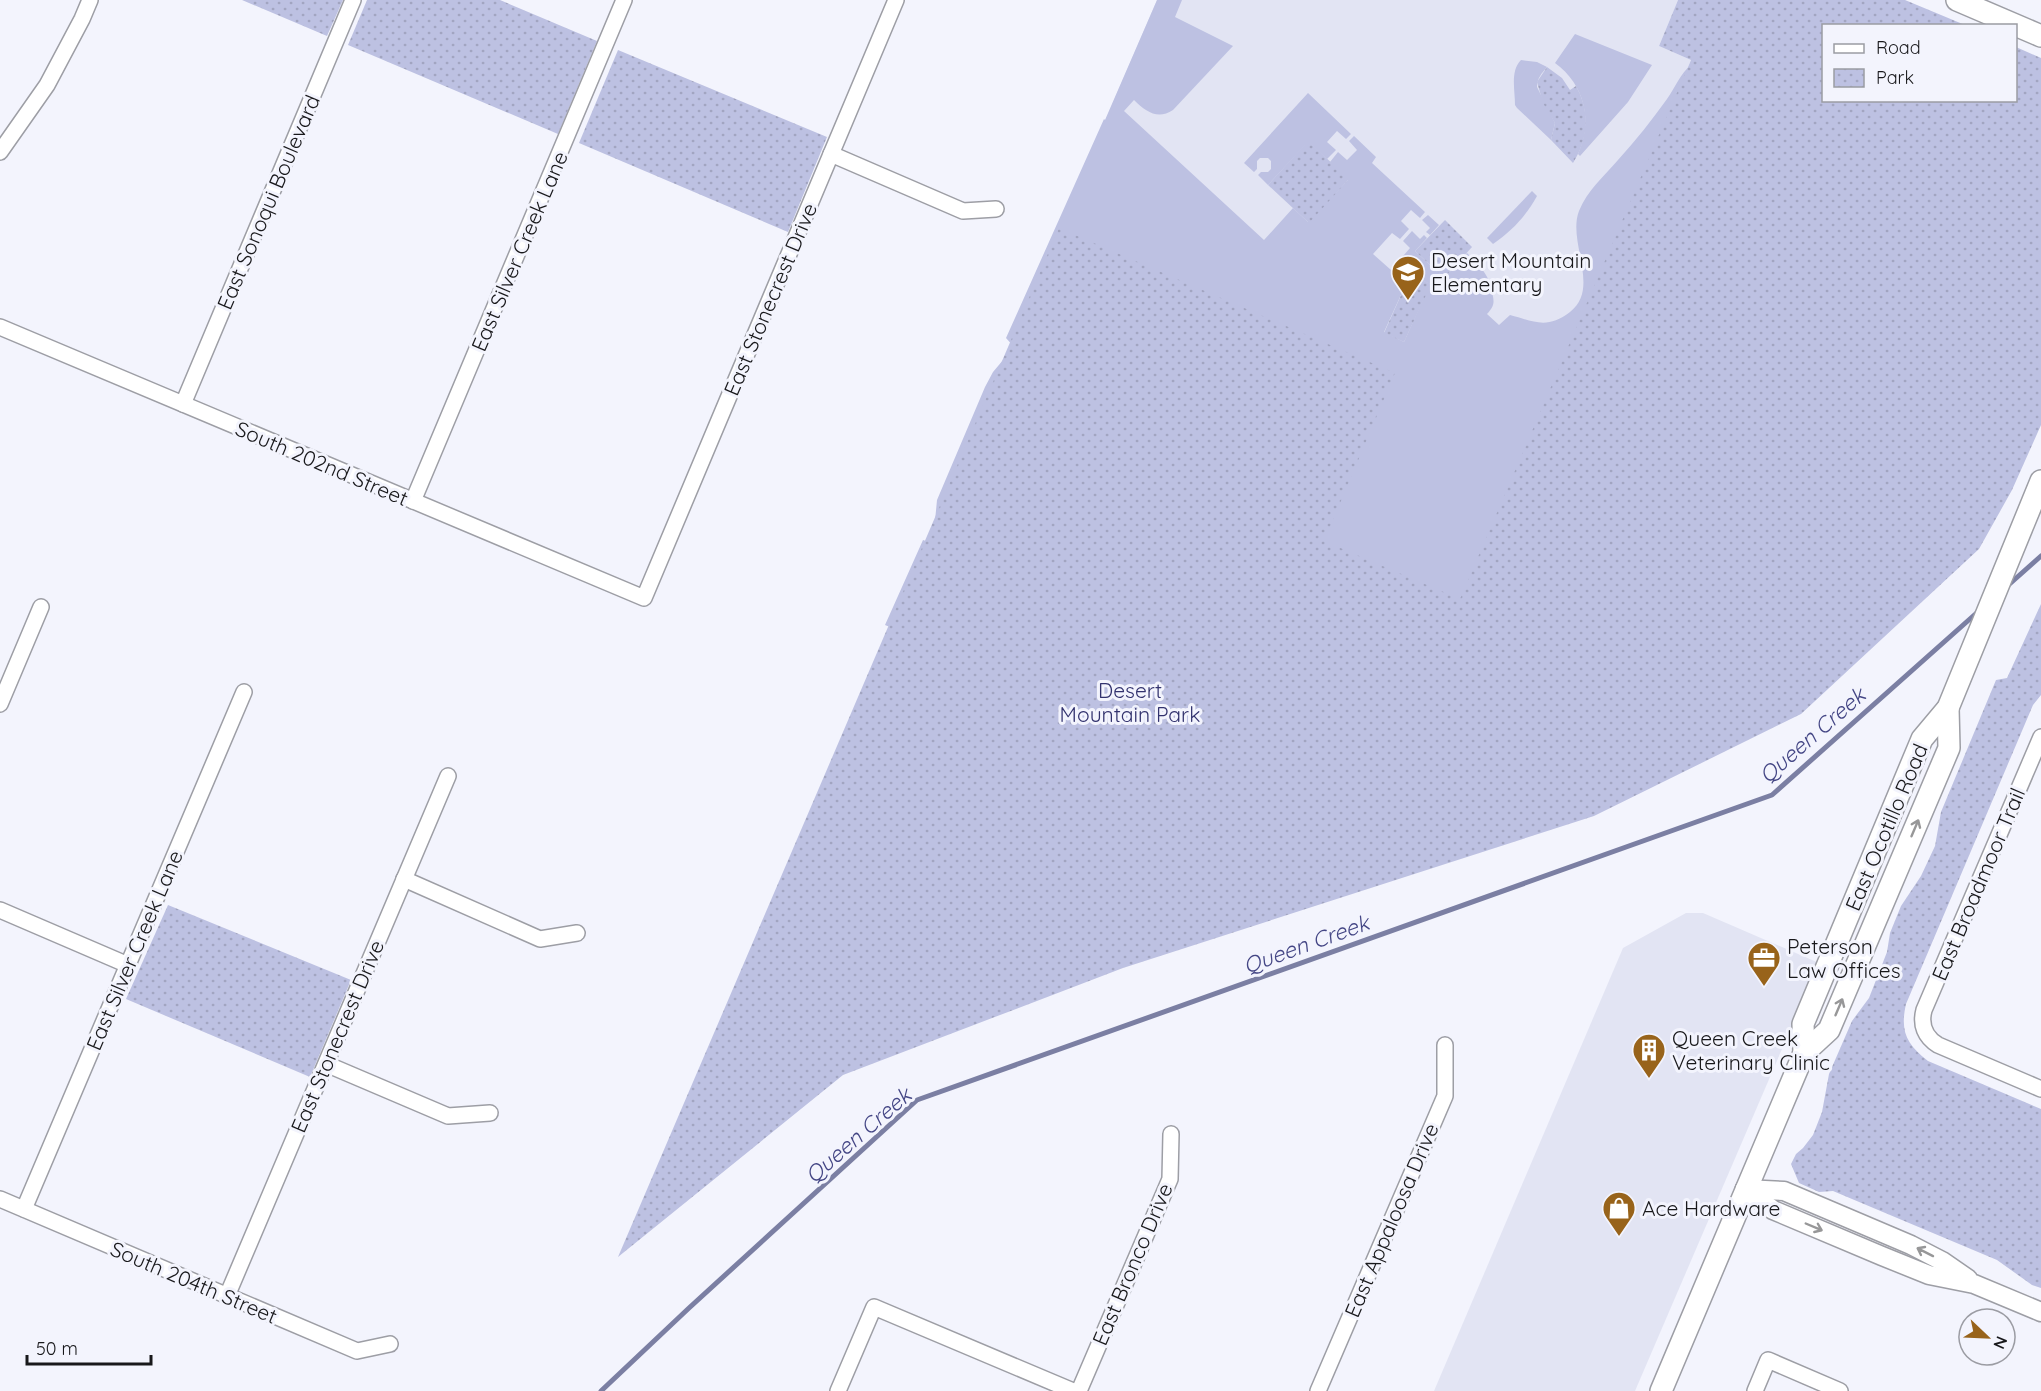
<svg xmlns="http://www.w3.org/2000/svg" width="2041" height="1391" viewBox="0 0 2041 1391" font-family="Quicksand,sans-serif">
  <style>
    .built { fill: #e2e4f3 }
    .grass { fill: #bdc1e2; fill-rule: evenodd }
    .park { fill: url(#park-dots) }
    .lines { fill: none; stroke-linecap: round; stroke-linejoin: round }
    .stream { stroke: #7b7fa3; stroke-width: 5 }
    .minor-casing { stroke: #9d9ea5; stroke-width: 18 }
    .tertiary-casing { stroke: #9d9ea5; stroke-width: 21 }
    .secondary-casing { stroke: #9d9ea5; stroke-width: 24 }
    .minor { stroke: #fff; stroke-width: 15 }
    .tertiary { stroke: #fff; stroke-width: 18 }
    .secondary { stroke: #fff; stroke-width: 21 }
    .oneway { stroke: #979798 }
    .labels { text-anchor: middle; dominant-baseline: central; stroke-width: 6; stroke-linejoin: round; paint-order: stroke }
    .street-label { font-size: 21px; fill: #18181b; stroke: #f3f4fd }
    .poi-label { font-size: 21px; fill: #18181b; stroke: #f3f4fd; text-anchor: start }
    .park-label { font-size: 21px; fill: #32326e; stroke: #f3f4fd }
    .water-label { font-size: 22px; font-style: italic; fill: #444685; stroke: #f3f4fd }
  </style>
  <defs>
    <pattern id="park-dots" width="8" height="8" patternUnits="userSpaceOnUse" patternTransform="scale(1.5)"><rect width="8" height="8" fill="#bdc1e2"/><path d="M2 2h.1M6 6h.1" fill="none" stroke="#a2a5c1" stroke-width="1.8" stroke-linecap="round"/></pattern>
  </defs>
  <rect width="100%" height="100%" fill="#f3f4fd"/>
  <g class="built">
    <polygon points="1157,0 1678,0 1659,46 1691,60 1460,599 1059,228"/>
    <polygon points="1686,913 1703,913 1819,963 1635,1391 1434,1391 1623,948"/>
  </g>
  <g class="grass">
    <path d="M1157,0H1182L1175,17L1233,46L1173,110C1158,120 1146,112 1134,100L1124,111L1264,240L1293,208L1308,222L1348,180L1330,162L1338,152L1347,160L1357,150L1349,141L1354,136L1376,157L1372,163L1425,212L1420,218L1411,210L1401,221L1409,229L1400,239L1392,233L1373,254L1391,270L1410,248L1403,241L1412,231L1420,239L1424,235L1427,238L1415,251L1444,278L1467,253C1478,264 1488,273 1491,288C1494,301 1496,304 1487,314L1499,325L1510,315C1533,321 1547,330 1570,312C1601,288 1567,242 1579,211C1587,191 1604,176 1618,160C1636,140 1652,120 1667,99C1675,88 1680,74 1691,65L1462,618L974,663L885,625L923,540L926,541L935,521L937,500L985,387L993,372L1014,347L1006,338L1104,119L1105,120ZM1410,275L1430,284L1404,342L1384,332Z"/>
    <path d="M1575,34L1652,65L1628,102L1580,156L1578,154C1593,121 1585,85 1555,63Z"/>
    <path d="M1521,60L1537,62L1547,67C1542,73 1537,78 1537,87L1555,123L1551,140L1517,108L1515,105C1515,90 1510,71 1521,60Z"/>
    <polygon points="1308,93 1351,134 1346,139 1337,131 1327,142 1336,150 1327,159 1308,142 1268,185 1258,175 1261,172 1268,172 1271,169 1271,161 1268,158 1260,158 1257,161 1257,169 1254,172 1244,163"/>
    <path d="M1532,191L1537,196C1526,216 1512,231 1493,244L1487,238Z"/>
    <polygon points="1428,215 1439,225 1430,235 1426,232 1430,228 1422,220"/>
  </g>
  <g class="park">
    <polygon points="242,0 343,0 327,36"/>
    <polygon points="367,0 500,0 597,41 558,134 348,45"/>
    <polygon points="1678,0 1905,0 1965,25 1824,26 1824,100 2016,100 2016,47 2041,58 2041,425 2012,490 1979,549 1801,714 1594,816 1123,968 843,1075 618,1257 1059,228 1395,373 1324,541 1460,599 1691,60 1659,46"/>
    <polygon points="618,50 827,137 788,232 579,143"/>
    <path d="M1547,67L1562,78L1570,90L1576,86C1590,111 1589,138 1573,163L1551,140L1555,123L1543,103L1537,82Z"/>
    <polygon points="1308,141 1349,179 1309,223 1268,185"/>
    <polygon points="1445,220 1472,247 1444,278 1415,251"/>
    <polygon points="1410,275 1431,284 1404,342 1384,333"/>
    <path d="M2041,604V695L2033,705L1906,1004C1900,1031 1906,1044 1928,1061L2041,1109V1288L2032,1285L1997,1260L1833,1191L1819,1192L1799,1183L1791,1164L1796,1154L1803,1148L1813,1135L1822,1112L1829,1074L1852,1021L1869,998L1887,952L1890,933L1901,906L1921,876L1935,846L1941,812L1996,680L2007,678Z"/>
    <polygon points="168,905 351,980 310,1077 126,999"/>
  </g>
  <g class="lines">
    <g class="stream">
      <polyline points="2005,588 2041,556"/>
      <polyline points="601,1391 689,1308 917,1100 1772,795 1980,610"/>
    </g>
    <defs>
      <g id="minor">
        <polyline points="0,152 47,85 82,19 90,0"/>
        <polyline points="831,154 963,211 996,209"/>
        <polyline points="0,327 644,598 896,0"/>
        <polyline points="183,404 353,0"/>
        <polyline points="413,501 624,0"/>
        <polyline points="0,704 41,607"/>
        <path d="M2041,737L1924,1010C1920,1025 1925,1037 1938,1045L2041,1089"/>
        <polyline points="404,879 540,939 577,933"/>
        <polyline points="0,910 128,965"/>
        <polyline points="326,1064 448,1116 490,1113"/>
        <polyline points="0,1199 357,1351 390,1344"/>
        <polyline points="24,1209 244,692"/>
        <polyline points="227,1296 448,776"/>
        <polyline points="838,1391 874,1307 1073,1391"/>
        <polyline points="1079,1391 1170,1179 1171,1134"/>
        <polyline points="1318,1391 1445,1096 1445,1045"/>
        <polyline points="1755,1391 1768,1360 1840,1391"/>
      </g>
      <g id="tertiary">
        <polyline points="1745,1189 1773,1210 1882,1256 1929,1275 1974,1284 2041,1312"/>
        <polyline points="1745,1189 1784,1191 1911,1245 1942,1261 1968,1279"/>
      </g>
      <g id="secondary">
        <polyline points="1957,0 2041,36"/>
        <polyline points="1804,1053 1803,1024 1922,739 1948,708 2041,481"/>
        <polyline points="1661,1391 1804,1053 1829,1030 1949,748 1948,708"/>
      </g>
    </defs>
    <use href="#minor" class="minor-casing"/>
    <use href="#tertiary" class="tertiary-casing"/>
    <use href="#secondary" class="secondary-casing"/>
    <use href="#minor" class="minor"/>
    <use href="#tertiary" class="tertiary"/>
    <use href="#secondary" class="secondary"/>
  </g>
  <defs><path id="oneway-shaft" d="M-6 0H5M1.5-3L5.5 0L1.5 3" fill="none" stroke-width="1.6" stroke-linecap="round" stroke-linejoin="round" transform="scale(1.5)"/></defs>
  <g class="oneway">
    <use href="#oneway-shaft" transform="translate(1915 828) rotate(-67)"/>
    <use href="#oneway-shaft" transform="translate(1839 1007) rotate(-67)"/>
    <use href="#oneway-shaft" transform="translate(1814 1227) rotate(23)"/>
    <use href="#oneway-shaft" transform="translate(1925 1252) rotate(-153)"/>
  </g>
  <defs>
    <symbol id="school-pin" viewBox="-11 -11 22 30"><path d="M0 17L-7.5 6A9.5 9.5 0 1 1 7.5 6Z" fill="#98631a" stroke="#f3f4fd"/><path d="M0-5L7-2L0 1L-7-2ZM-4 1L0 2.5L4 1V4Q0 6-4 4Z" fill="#fff"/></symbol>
    <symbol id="office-pin" viewBox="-11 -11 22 30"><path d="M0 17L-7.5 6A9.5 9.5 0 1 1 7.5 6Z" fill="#98631a" stroke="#f3f4fd"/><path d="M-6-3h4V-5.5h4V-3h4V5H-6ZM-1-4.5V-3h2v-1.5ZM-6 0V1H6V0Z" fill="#fff"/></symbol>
    <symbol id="building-pin" viewBox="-11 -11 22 30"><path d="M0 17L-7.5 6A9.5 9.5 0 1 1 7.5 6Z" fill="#98631a" stroke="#f3f4fd"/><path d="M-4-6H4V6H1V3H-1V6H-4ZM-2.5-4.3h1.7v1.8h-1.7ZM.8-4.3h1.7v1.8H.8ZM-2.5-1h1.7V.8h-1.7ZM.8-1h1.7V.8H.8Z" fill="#fff"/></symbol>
    <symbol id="shop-pin" viewBox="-11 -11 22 30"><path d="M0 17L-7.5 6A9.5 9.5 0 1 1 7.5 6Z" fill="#98631a" stroke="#f3f4fd"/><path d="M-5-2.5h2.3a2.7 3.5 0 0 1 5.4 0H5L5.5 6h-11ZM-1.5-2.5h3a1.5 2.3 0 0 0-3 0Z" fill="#fff"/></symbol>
  </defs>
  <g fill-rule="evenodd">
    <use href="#school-pin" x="1389" y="253" width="38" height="52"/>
    <use href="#office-pin" x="1745" y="939" width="38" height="52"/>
    <use href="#building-pin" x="1630" y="1031" width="38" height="52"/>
    <use href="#shop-pin" x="1600" y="1189" width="38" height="52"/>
  </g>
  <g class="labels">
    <g class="street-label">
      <text transform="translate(268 202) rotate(-67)">East Sonoqui Boulevard</text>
      <text transform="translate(519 251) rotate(-67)">East Silver Creek Lane</text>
      <text transform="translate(770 299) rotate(-67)">East Stonecrest Drive</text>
      <text transform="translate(322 463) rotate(23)">South 202nd Street</text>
      <text transform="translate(1886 827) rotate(-67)">East Ocotillo Road</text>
      <text transform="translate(1978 884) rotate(-67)">East Broadmoor Trail</text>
      <text transform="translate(134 950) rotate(-67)">East Silver Creek Lane</text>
      <text transform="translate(337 1036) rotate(-67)">East Stonecrest Drive</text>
      <text transform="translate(1391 1220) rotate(-67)">East Appaloosa Drive</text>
      <text transform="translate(1132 1264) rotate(-67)">East Bronco Drive</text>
      <text transform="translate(194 1282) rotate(23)">South 204th Street</text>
    </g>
    <g class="poi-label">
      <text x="1431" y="260">Desert Mountain<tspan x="1431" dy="24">Elementary</tspan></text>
      <text x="1787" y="946">Peterson<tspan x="1787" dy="24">Law Offices</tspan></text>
      <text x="1672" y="1038">Queen Creek<tspan x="1672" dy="24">Veterinary Clinic</tspan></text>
      <text x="1642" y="1208">Ace Hardware</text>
    </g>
    <g class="park-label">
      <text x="1130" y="690">Desert<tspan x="1130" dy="24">Mountain Park</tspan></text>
    </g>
    <g class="water-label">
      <text transform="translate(1812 735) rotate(-41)">Queen Creek</text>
      <text transform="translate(1306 944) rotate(-20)">Queen Creek</text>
      <text transform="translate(858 1135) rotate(-41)">Queen Creek</text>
    </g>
  </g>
  <rect x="1822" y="24" width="195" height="78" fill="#f3f4fd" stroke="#9b9ca3" stroke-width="1.5"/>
  <rect x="1834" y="44" width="30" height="9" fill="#ffffff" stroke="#9b9ca3" stroke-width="1.5"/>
  <text x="1876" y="54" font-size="18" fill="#18181b">Road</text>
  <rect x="1834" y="69" width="30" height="18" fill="url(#park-dots)" stroke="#9b9ca3" stroke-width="1.5"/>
  <text x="1876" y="84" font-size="18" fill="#18181b">Park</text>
  <g transform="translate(1987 1337) rotate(113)"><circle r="28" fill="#f3f4fd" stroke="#9b9ca3" stroke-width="1.5"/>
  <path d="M0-4.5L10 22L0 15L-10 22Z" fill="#98631a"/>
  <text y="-9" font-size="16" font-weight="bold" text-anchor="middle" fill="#18181b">N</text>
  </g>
  <path d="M27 1355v9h124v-9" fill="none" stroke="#18181b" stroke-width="3"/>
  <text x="36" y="1355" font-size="18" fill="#18181b" stroke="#f3f4fd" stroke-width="4.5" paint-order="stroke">50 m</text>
</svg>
